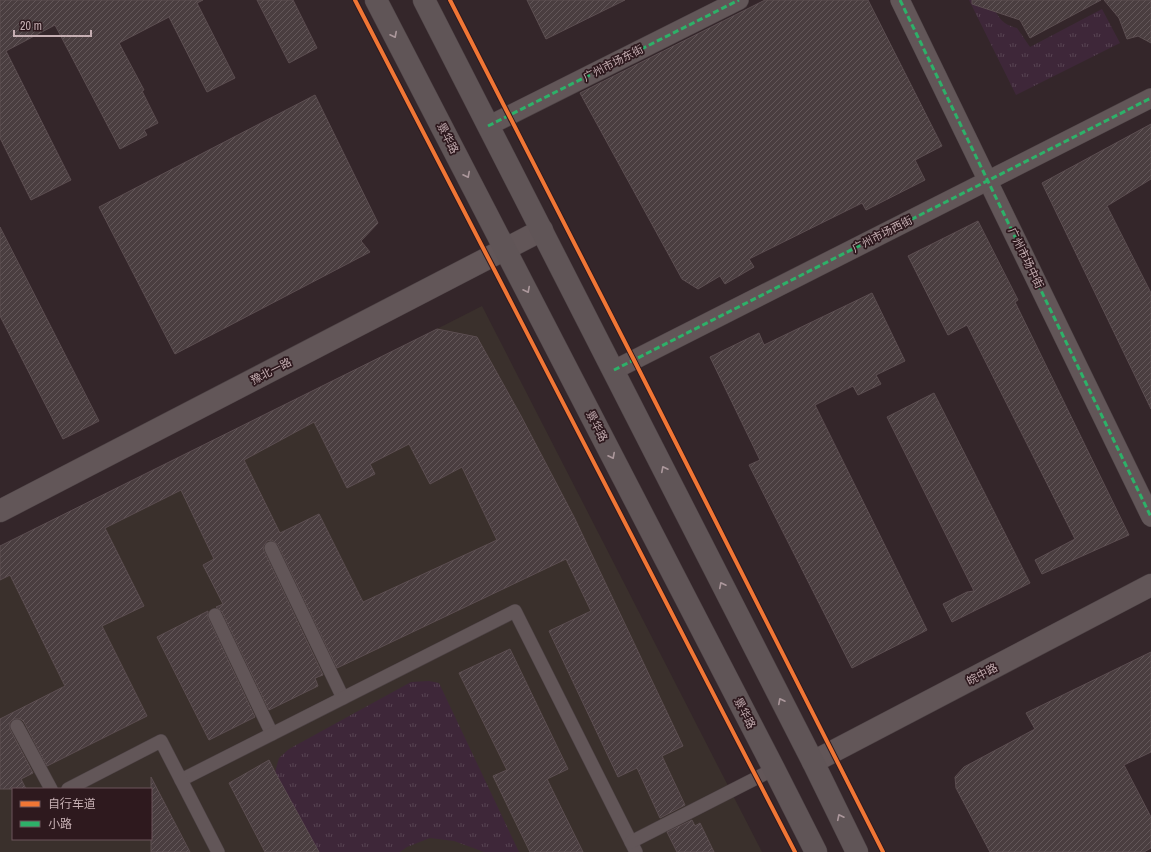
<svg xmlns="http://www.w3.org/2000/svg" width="1151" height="852" viewBox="0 0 1151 852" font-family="'Archivo Narrow','Noto Sans SC',sans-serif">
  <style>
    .medical { fill: #3a302c; fill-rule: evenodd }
    .grass { fill: url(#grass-tufts) }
    .building { fill: url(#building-hatch); stroke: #5c4e51; fill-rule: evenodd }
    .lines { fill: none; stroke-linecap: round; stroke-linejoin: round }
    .service-casing { stroke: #4d4245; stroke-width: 14 }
    .pedestrian-casing { stroke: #4d4245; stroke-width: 20 }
    .minor-casing { stroke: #4d4245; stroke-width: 23 }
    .secondary-casing { stroke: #4d4245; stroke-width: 23 }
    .service { stroke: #625658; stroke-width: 13 }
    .pedestrian { stroke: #625658; stroke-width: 19 }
    .minor { stroke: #625658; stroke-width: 22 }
    .secondary { stroke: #605557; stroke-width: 22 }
    .quiet { stroke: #2db169; stroke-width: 3; stroke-dasharray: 6 3; stroke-linecap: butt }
    .cycleway-casing { stroke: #2e191e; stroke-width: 6 }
    .cycleway { stroke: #f07635; stroke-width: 4 }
    .oneway { stroke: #ac989c }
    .labels { text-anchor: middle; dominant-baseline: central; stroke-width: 3.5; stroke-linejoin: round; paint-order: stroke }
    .street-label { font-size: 11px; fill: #c6afb3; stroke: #2e191e }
  </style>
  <defs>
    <pattern id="grass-tufts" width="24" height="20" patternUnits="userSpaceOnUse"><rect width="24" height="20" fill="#3e2739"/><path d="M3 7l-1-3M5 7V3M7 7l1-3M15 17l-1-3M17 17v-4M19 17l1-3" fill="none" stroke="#584453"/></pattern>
    <pattern id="building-hatch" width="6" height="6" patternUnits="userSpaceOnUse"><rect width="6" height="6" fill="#4a3e40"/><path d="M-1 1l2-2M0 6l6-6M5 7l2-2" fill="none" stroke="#635759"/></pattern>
  </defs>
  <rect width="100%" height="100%" fill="#34262a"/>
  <path class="medical" d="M482,306L762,852H0V551ZM13,789H151V839H13Z"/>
  <g class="grass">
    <path d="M969,0H994L992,6C1000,19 1002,24 1017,28L1030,47L1102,9L1120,43L1016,95Z"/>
    <polygon points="429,681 439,683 519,852 484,852 454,841 430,838 407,847 400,852 318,852 275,772 279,758 289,749 411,682"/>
  </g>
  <g class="building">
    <polygon points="0,0 203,0 197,3 235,78 207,92 169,17 119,43 144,90 142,91 158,123 144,130 147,135 120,149 55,25 6,51 71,180 31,200 0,138"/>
    <polygon points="257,0 293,0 317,48 289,63"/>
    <polygon points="527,0 625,0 546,39"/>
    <polygon points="765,0 868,0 942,146 915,160 925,180 866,210 862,203 749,259 754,267 725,284 720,276 698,289 682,279 580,93"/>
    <polygon points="972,0 1101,0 1030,38 1020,20 972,4"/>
    <polygon points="1104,0 1151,0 1151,43 1138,36 1127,39 1119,18"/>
    <polygon points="315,95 378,223 361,241 370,252 175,354 99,207"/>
    <polygon points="1151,124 1151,179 1107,206 1151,293 1151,409 1042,183"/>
    <polygon points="978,221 1018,300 1015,302 1129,535 1042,574 1035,560 1075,539 967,325 948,335 908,256"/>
    <polygon points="0,227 99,421 63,439 0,316"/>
    <polygon points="872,293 905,361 876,375 881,384 858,395 853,386 815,405 927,630 852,668 749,465 760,460 710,357 759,333 764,345"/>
    <path d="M437,329L477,337L521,416L574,517L683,746L662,756L685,805L660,818L637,768L618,777L549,631L591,611L566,559L337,668L278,545L272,540L267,541L263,547L264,551L323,675L315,678L318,686L269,710L222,612L216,607L223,604L203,565L214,559L181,490L105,528L144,606L102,626L147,716L47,766L24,722L21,719H14L10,722V729L33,773L21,779L26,789H0V719L65,686L10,575L0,580V546ZM314,422L347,488L375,474L370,464L409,444L430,484L462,467L497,540L363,602L319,514L280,533L244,460Z"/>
    <polygon points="934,393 1030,583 952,622 943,604 967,592 974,591 887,417"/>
    <polygon points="208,611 208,618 255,717 209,740 157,637"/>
    <polygon points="510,649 568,769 547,779 583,852 530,852 493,776 507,770 459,673"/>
    <polygon points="1151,652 1151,752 1124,765 1151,817 1151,848 1144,852 990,852 956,788 955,777 964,767 1035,729 1026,713"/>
    <polygon points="269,760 275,772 319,852 265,852 229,783"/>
    <polygon points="151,777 190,852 151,852"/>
    <polygon points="692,820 695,826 700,823 714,852 677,852 667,832"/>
  </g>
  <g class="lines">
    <defs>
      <g id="service">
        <polyline points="271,548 343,698"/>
        <polyline points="215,615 272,734"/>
        <polyline points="17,726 51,789"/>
        <polyline points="181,780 515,611 636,852"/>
        <polyline points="68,789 161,741 218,852"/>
        <polyline points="631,842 774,769"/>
      </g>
      <g id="pedestrian">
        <polyline points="900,0 1151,517"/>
        <polyline points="488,126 739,0"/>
        <polyline points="614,370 1151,98"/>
      </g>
      <g id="minor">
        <polyline points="0,511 542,230"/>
        <polyline points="813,762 1151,585"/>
      </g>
      <g id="secondary">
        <polyline points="376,0 774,769 816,852"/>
        <polyline points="424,0 813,762 857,852"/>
      </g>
    </defs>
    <use href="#service" class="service-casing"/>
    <use href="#pedestrian" class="pedestrian-casing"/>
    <use href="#minor" class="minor-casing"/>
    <use href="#secondary" class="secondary-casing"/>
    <use href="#service" class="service"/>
    <use href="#pedestrian" class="pedestrian"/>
    <use href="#minor" class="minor"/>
    <use href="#secondary" class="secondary"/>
    <g class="quiet">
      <polyline points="900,0 1151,517"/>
      <polyline points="488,126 739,0"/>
      <polyline points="614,370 1151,98"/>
    </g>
    <defs>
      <g id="cycleway">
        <polyline points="355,0 795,852"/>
        <polyline points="450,0 634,360 883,852"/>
      </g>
    </defs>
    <use href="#cycleway" class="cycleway-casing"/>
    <use href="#cycleway" class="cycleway"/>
  </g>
  <defs><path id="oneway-chevron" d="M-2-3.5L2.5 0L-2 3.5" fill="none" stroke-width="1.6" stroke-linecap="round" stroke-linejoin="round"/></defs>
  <g class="oneway">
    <use href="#oneway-chevron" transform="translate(394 35) rotate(63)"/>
    <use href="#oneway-chevron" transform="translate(467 175) rotate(63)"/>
    <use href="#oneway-chevron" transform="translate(527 290) rotate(63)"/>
    <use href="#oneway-chevron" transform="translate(612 456) rotate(63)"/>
    <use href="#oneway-chevron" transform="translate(664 469) rotate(-117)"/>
    <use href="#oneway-chevron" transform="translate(722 585) rotate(-117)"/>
    <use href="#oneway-chevron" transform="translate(781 701) rotate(-117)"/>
    <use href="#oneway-chevron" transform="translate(840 817) rotate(-116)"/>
  </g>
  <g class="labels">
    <g class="street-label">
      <text transform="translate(613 63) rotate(-27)">广州市场东街</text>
      <text transform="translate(448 138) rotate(63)">景华路</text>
      <text transform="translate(882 234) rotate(-27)">广州市场西街</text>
      <text transform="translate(1026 258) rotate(64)">广州市场中街</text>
      <text transform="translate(271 371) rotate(-27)">豫北一路</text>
      <text transform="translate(597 426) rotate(63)">景华路</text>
      <text transform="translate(982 674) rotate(-28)">皖中路</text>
      <text transform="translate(745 713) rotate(63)">景华路</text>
    </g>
  </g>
  <rect x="12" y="788" width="140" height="52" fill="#2e191e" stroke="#6b555a"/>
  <rect x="20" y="801" width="20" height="6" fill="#f07635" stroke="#6b555a"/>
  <text x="48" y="808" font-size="12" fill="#c6afb3">自行车道</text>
  <rect x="20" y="821" width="20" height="6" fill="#2db169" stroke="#6b555a"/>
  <text x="48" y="828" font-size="12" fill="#c6afb3">小路</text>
  <path d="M14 30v6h77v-6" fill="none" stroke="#c6afb3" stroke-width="2"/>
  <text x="20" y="30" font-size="12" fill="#c6afb3" stroke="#2e191e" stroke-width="3" paint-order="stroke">20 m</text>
</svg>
